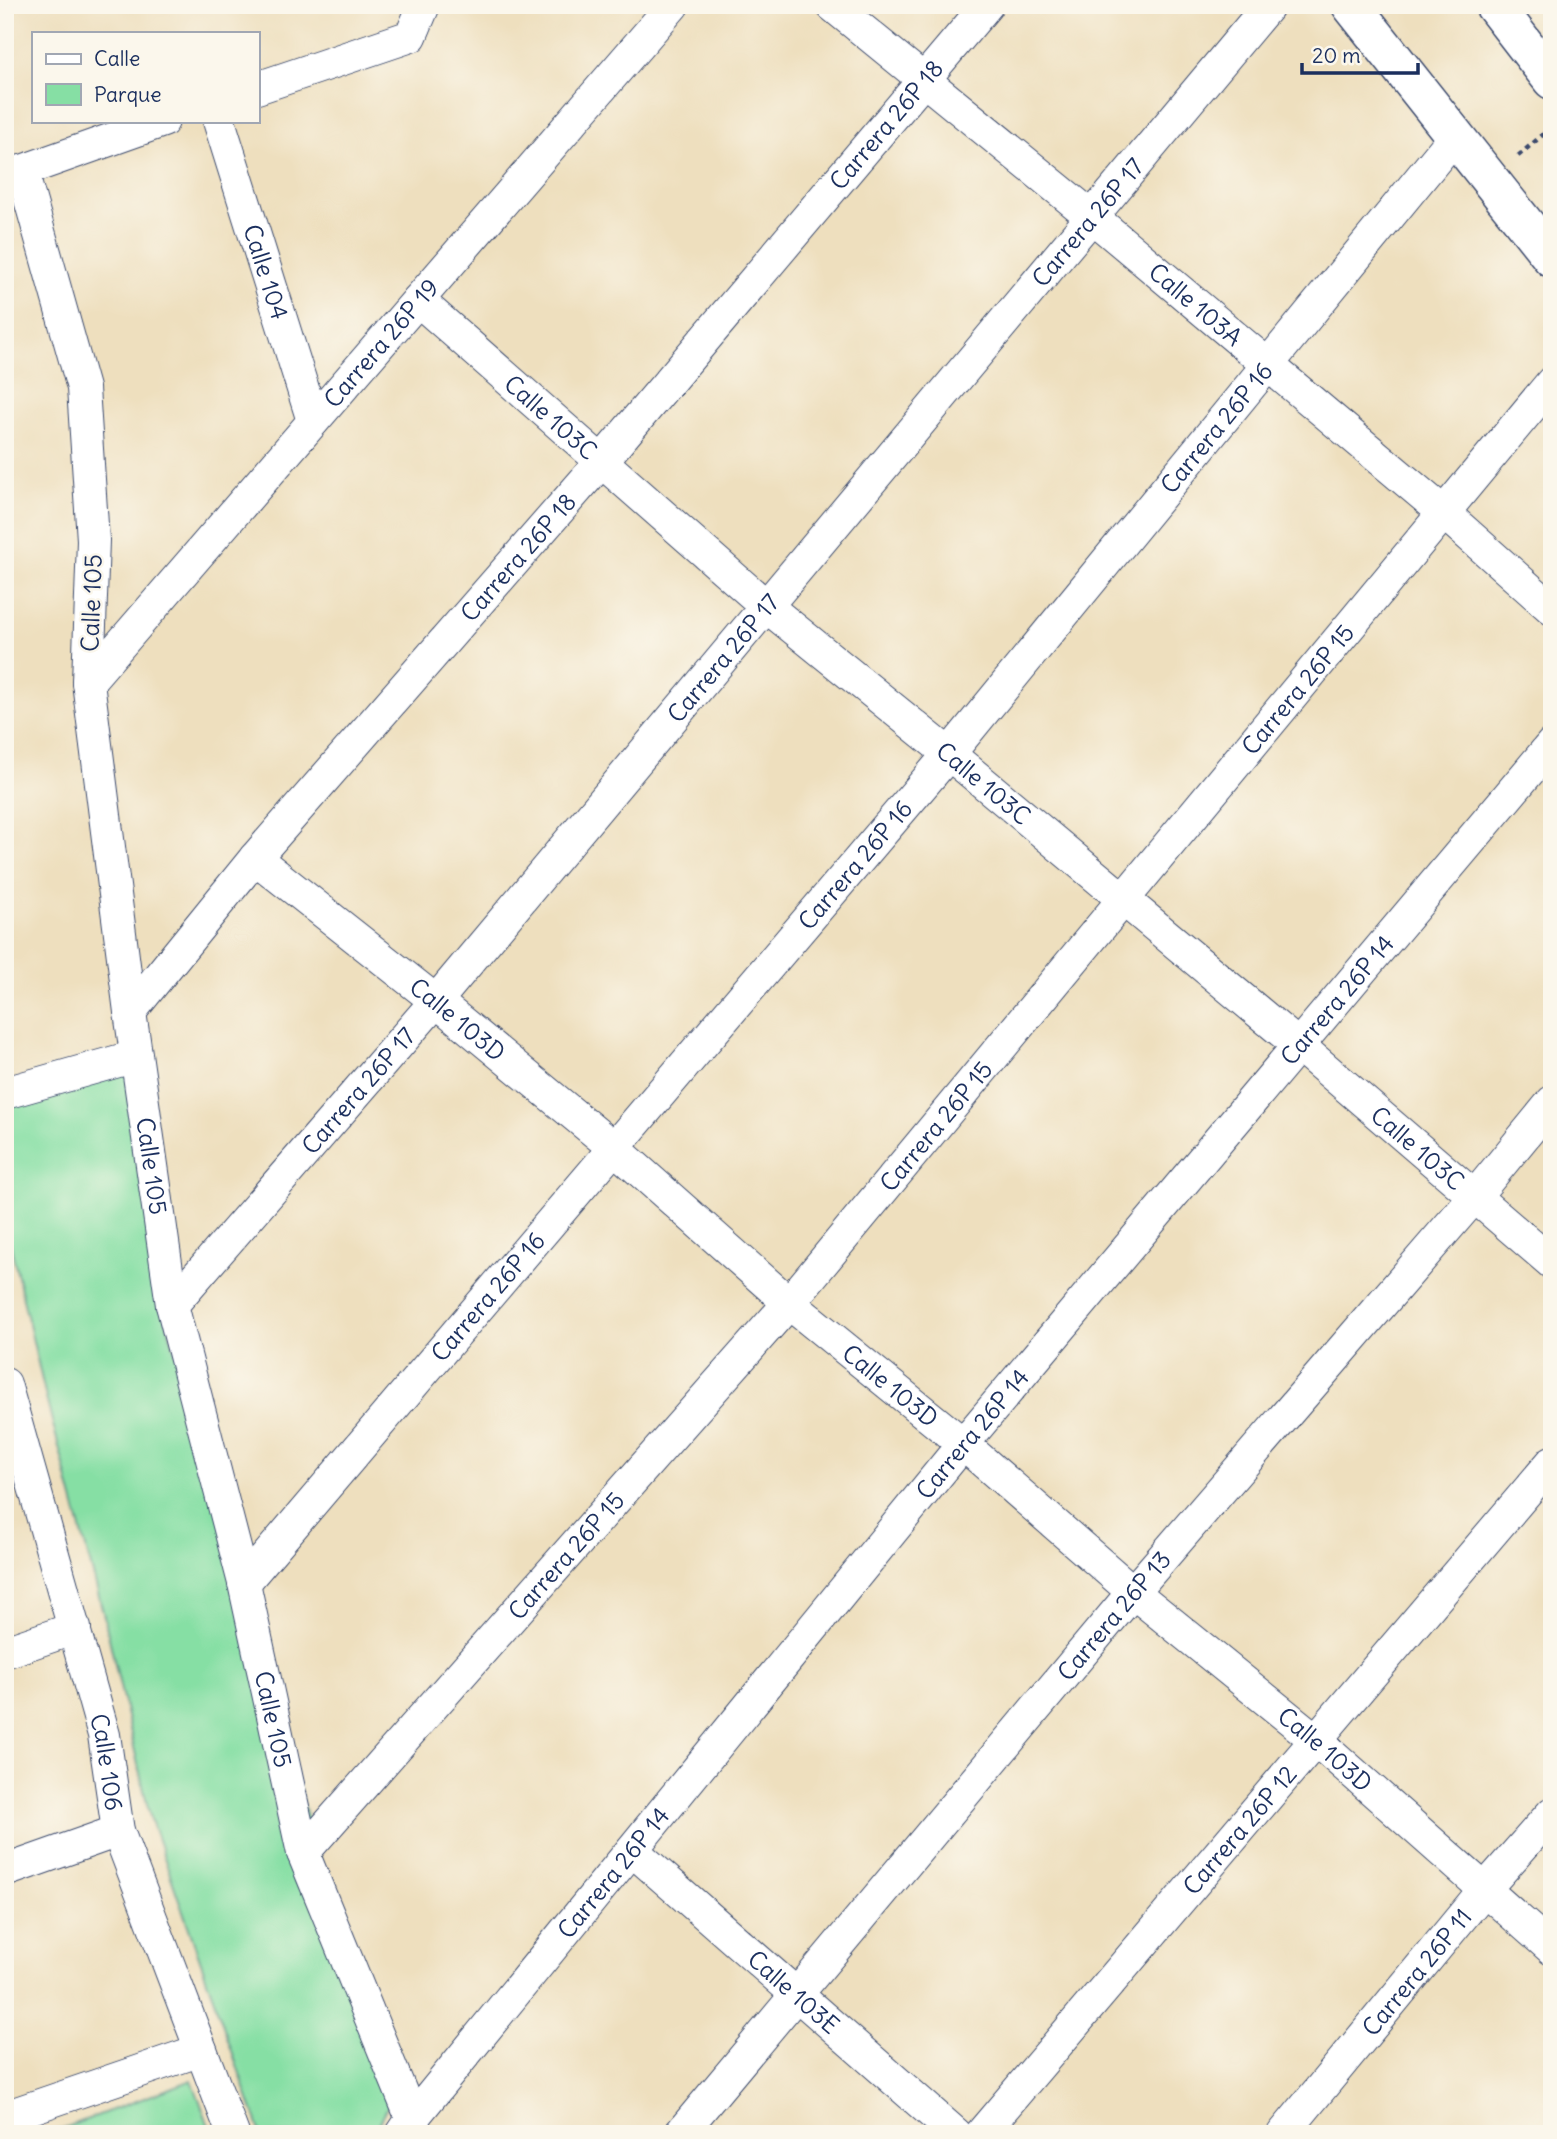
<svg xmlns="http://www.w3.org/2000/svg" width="1557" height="2139" viewBox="0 0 1557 2139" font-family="Delius,sans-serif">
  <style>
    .green { fill: #86dfa4; stroke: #508781; stroke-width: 2 }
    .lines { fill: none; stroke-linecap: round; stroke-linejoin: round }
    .minor-casing { stroke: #3b496c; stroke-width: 34 }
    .tertiary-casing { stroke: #3b496c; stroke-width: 41 }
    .path { stroke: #3b496c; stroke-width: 4.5; stroke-dasharray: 5 5; stroke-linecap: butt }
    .minor { stroke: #fff; stroke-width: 32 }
    .tertiary { stroke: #fff; stroke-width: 38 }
    .labels { text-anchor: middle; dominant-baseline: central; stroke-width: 5; stroke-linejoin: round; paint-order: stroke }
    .street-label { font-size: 24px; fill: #1b2f5e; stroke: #fbf7ec }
  </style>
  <rect width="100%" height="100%" fill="#fbf7ec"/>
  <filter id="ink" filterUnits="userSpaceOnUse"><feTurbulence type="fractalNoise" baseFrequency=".0143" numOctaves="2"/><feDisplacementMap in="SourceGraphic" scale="14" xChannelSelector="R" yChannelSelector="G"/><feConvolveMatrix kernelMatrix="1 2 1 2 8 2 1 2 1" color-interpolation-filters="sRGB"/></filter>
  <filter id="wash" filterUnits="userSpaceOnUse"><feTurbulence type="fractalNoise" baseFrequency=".00686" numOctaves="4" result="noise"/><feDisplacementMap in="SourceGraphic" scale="28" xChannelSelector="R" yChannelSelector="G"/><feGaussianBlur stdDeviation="1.57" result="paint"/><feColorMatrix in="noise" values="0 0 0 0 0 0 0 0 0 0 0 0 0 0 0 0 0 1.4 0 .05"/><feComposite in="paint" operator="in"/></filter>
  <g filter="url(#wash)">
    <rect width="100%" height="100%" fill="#eedfbe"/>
    <g class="green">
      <polygon points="127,1071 165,1316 389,2104 374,2134 261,2134 150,1817 103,1612 47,1402 5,1221 5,1107"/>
      <polygon points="192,2080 212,2134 48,2134"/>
    </g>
  </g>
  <g filter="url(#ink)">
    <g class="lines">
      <defs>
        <g id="minor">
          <path id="s1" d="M832,5L1091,216L1443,512L1552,609"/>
          <polyline points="257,88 411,36 424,5"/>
          <path id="s2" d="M219,121L313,421"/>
          <path id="s3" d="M22,171L83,388L93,540L88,682L130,1012L172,1305L244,1583L303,1853L412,2119L416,2134"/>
          <polyline points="5,177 163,121"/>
          <path id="s4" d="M418,300L766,606L949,754L1298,1045L1552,1263"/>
          <path id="s5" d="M88,682L673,5"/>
          <path id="s6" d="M255,858L436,1001L613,1147L789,1303L963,1444L1133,1592L1316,1740L1552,1949"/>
          <path id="s7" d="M130,1012L255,858L601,462L987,5"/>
          <polyline points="5,1093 136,1056"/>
          <path id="s8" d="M172,1305L436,1001L1269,5"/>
          <path id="s9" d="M5,1384L104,1735L118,1831L233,2134"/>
          <path id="s10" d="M244,1583L949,754L1455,136"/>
          <polyline points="5,1652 75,1628"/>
          <path id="s11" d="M632,1850L956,2134"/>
          <path id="s12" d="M303,1853L789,1303L1552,382"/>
          <polyline points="5,1871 118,1831"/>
          <polyline points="5,2117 201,2050"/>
          <path id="s13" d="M402,2134L412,2119L963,1444L1552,744"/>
          <path id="s14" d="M680,2134L1133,1592L1475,1196L1552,1102"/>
          <path id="s15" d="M981,2134L1552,1462"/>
          <path id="s16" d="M1283,2134L1484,1890L1552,1813"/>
        </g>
        <g id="tertiary">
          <polyline points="1351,5 1552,258"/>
          <polyline points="1494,5 1552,80"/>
        </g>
      </defs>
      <use href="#minor" class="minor-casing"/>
      <use href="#tertiary" class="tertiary-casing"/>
      <polyline class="path" points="1518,156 1552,127"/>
      <use href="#minor" class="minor"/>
      <use href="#tertiary" class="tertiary"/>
    </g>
  </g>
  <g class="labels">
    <g class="street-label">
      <text stroke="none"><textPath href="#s7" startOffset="1166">Carrera 26P 18</textPath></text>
      <text stroke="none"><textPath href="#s8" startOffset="1418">Carrera 26P 17</textPath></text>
      <text stroke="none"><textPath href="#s2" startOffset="158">Calle 104</textPath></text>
      <text stroke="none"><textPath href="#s1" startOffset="471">Calle 103A</textPath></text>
      <text stroke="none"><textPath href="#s5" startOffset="448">Carrera 26P 19</textPath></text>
      <text stroke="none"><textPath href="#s4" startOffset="177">Calle 103C</textPath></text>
      <text stroke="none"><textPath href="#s10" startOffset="1510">Carrera 26P 16</textPath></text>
      <text stroke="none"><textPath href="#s7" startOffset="598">Carrera 26P 18</textPath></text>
      <text transform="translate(91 603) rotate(-88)">Calle 105</text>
      <text stroke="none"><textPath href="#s8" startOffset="850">Carrera 26P 17</textPath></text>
      <text stroke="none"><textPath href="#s12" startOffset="1531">Carrera 26P 15</textPath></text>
      <text stroke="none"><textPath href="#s4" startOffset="744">Calle 103C</textPath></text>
      <text stroke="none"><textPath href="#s10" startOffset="943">Carrera 26P 16</textPath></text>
      <text stroke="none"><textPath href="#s13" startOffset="1470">Carrera 26P 14</textPath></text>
      <text stroke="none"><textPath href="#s6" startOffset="259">Calle 103D</textPath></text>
      <text stroke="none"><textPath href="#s8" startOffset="284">Carrera 26P 17</textPath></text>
      <text stroke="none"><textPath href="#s12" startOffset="964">Carrera 26P 15</textPath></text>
      <text stroke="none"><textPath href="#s4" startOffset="1311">Calle 103C</textPath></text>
      <text stroke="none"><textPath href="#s3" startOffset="1008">Calle 105</textPath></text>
      <text stroke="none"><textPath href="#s10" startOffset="376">Carrera 26P 16</textPath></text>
      <text stroke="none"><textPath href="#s6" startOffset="826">Calle 103D</textPath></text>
      <text stroke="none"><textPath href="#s13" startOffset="903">Carrera 26P 14</textPath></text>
      <text stroke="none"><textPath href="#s12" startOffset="397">Carrera 26P 15</textPath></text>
      <text stroke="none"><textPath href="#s14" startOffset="676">Carrera 26P 13</textPath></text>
      <text stroke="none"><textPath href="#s3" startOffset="1575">Calle 105</textPath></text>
      <text stroke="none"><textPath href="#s6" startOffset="1393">Calle 103D</textPath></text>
      <text stroke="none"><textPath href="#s9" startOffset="392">Calle 106</textPath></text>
      <text stroke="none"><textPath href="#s15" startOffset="399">Carrera 26P 12</textPath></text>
      <text stroke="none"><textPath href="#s13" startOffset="336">Carrera 26P 14</textPath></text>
      <text stroke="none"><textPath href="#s16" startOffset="210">Carrera 26P 11</textPath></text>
      <text stroke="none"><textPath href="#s11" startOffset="215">Calle 103E</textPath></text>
    </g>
  </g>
  <rect width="1557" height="2139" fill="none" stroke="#fbf7ec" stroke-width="28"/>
  <rect x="32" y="32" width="228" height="91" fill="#fbf7ec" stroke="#a1a7b3" stroke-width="2"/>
  <rect x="46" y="54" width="35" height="10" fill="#ffffff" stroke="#a1a7b3" stroke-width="2"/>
  <text x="94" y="66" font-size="21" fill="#1b2f5e">Calle</text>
  <rect x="46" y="84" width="35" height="21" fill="#86dfa4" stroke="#a1a7b3" stroke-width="2"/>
  <text x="94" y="102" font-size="21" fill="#1b2f5e">Parque</text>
  <path d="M1302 63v10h116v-10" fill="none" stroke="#1b2f5e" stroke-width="3.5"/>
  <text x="1312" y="63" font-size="21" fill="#1b2f5e" stroke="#fbf7ec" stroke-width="5" paint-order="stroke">20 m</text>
</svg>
